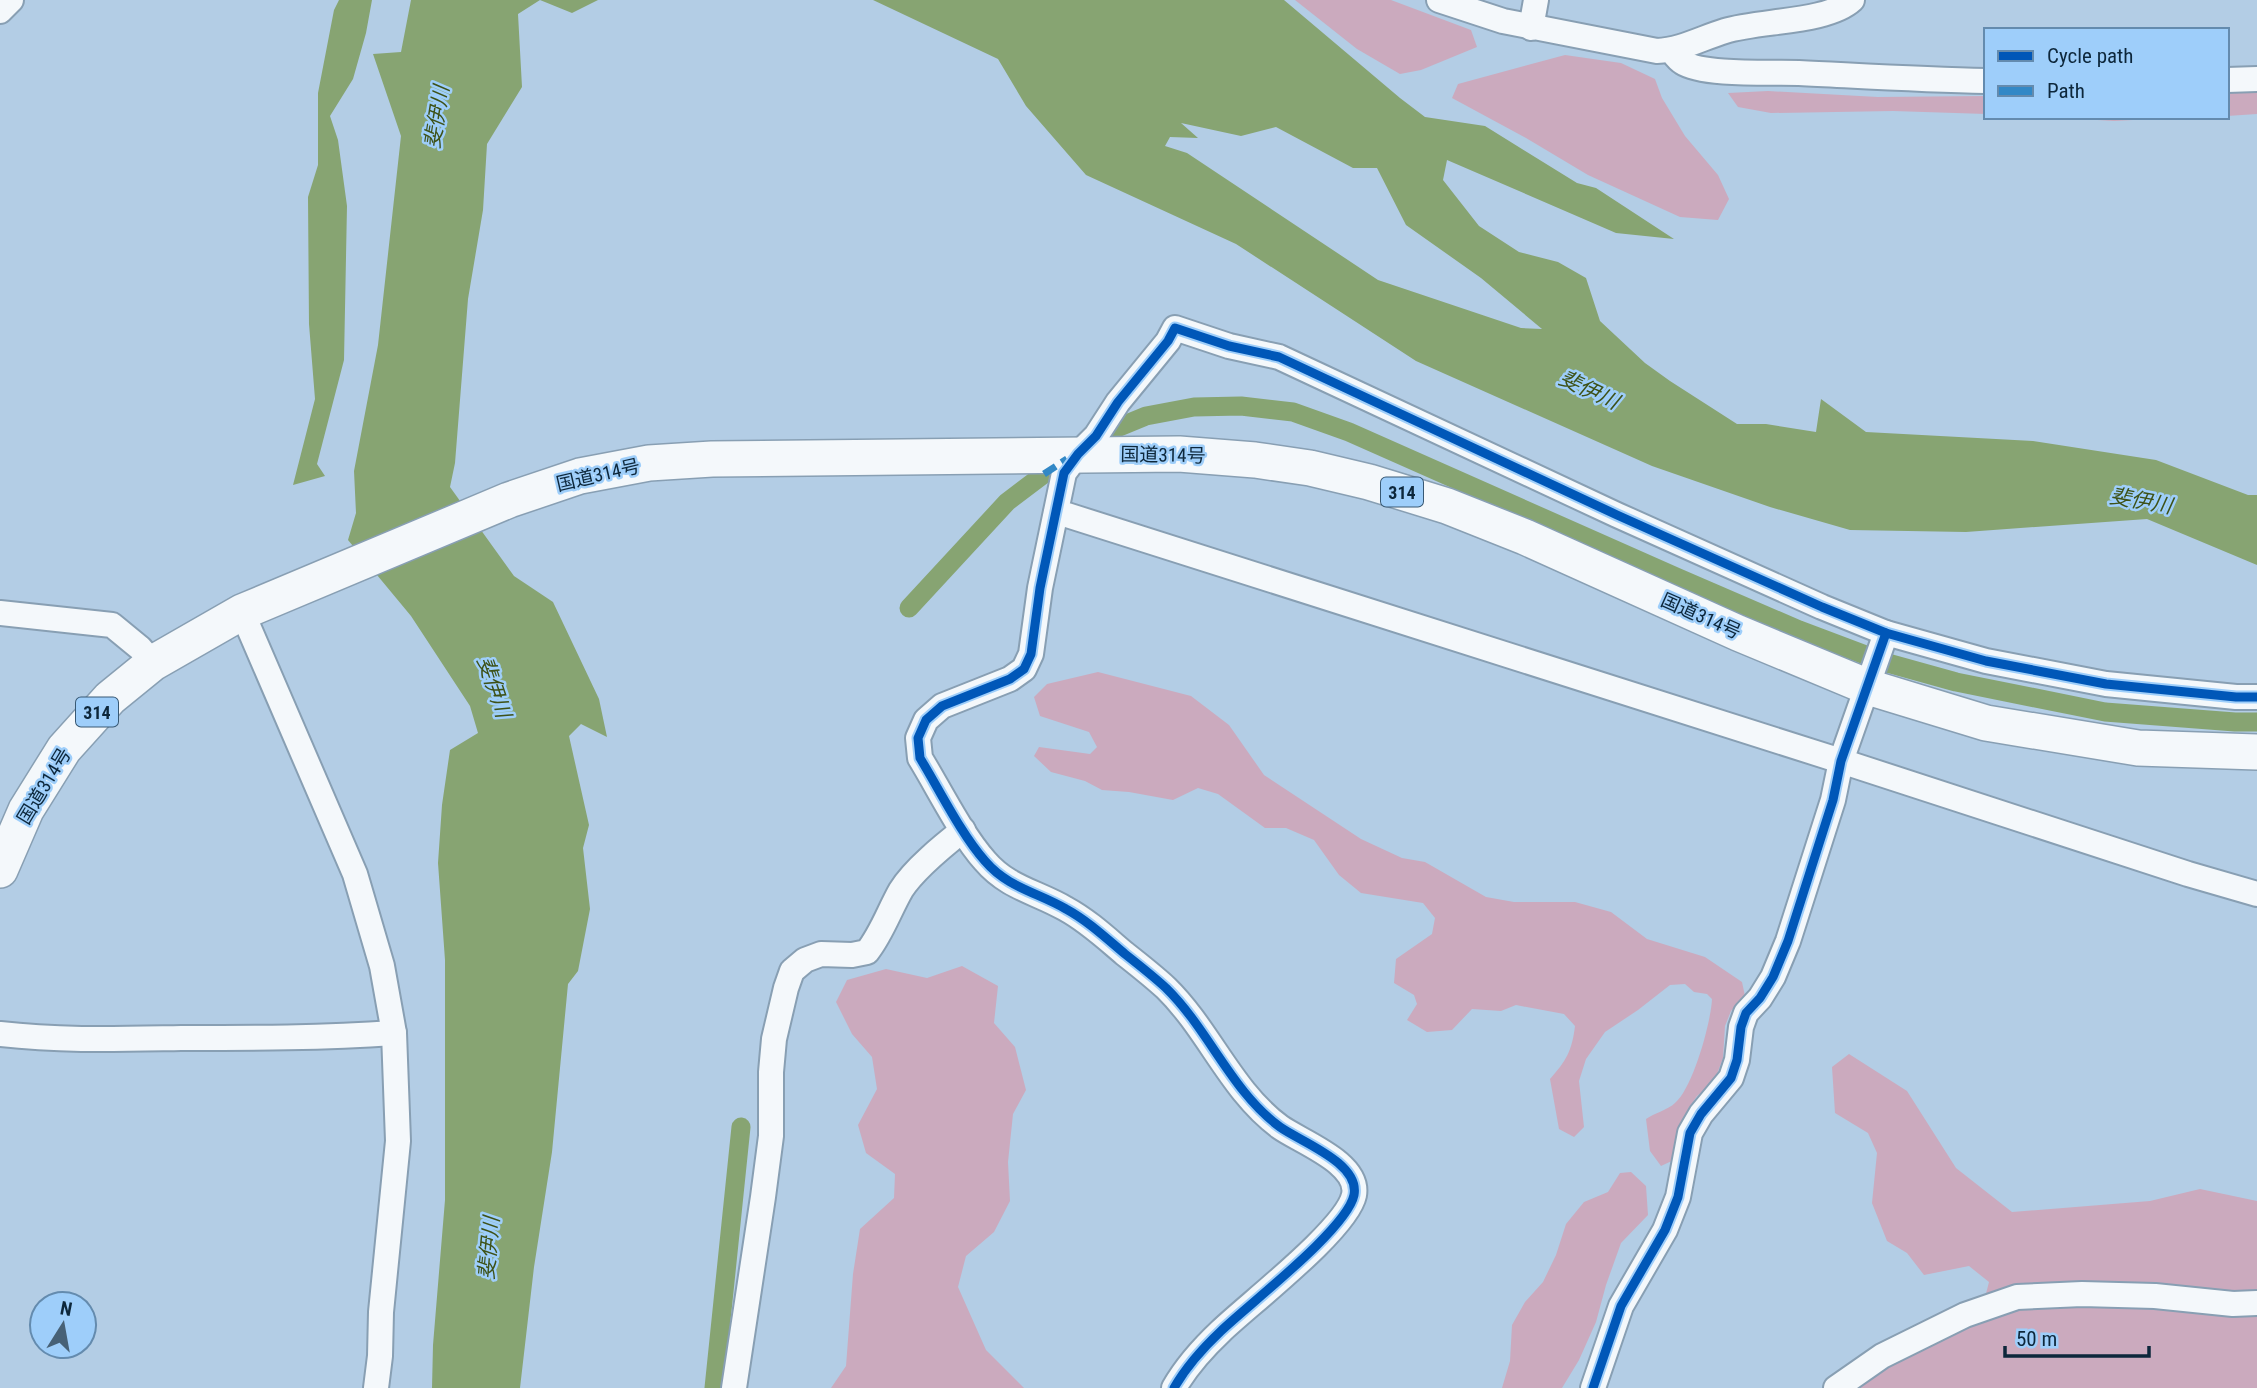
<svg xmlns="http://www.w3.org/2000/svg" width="2257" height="1388" viewBox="0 0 2257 1388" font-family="'Roboto Condensed','Noto Sans JP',sans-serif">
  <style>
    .green { fill: #cbaabe }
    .water { fill: #87a472; fill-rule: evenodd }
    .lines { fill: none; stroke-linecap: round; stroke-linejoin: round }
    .canal { stroke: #87a472; stroke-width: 19 }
    .minor-casing { stroke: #889fb3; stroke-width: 28 }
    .highway-casing { stroke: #889fb3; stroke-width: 38 }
    .minor { stroke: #f4f8fb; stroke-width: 24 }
    .highway { stroke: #f4f8fb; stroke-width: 35 }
    .quiet { stroke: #3288c6; stroke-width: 7; stroke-dasharray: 14 7; stroke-linecap: butt }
    .cycleway-casing { stroke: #9ecefa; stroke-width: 13 }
    .cycleway { stroke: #0057b8; stroke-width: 9 }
    .labels { text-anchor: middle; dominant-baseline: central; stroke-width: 5; stroke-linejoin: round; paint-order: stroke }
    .shield { fill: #9ecefa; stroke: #385974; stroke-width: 2 }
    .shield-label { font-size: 18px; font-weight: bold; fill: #0d273b }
    .street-label { font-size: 19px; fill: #0d273b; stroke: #9ecefa }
    .water-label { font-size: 21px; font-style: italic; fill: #3e5218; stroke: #9ecefa }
  </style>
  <rect width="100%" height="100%" fill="#b3cde5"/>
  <g class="green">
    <polygon points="1295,0 1391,0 1471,30 1477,47 1421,70 1400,74 1357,49"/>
    <polygon points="1565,55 1621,63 1655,79 1662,98 1685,136 1718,175 1729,199 1718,220 1680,217 1588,175 1526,138 1452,98 1458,84"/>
    <polygon points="1768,91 1878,97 1986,96 1986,114 1893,111 1771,113 1738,107 1728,93"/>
    <polygon points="2257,91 2257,114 2227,116 2227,92"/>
    <polygon points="2048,117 2189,117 2114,121"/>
    <path d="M1098,672L1191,696L1229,725L1264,775L1361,839L1402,858L1425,862L1486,897L1514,902H1575L1611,912L1647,939L1705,957L1742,982L1745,996L1731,1011L1725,1026L1723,1058L1714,1082L1697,1096L1688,1109L1676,1159L1661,1166L1650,1151L1646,1119C1654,1113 1668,1110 1675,1103C1693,1088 1711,1022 1712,999L1707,994L1694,992L1685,984L1670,985L1638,1010L1605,1032L1586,1059L1579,1081L1584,1127L1574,1137L1559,1129L1550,1079C1566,1061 1572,1051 1575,1026L1564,1014L1516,1005L1501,1011L1472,1009L1452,1030L1427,1032L1407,1020L1417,1004L1414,995L1394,983L1396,959L1432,934L1435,918L1423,903L1361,893L1339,875L1314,840L1286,828H1265L1218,794L1198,788L1173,800L1129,792L1102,790L1085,781L1051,772L1034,756L1039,747L1090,754L1097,747L1089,732L1040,716L1034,697L1047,684Z"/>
    <polygon points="962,966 998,986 994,1023 1015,1047 1026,1090 1013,1114 1008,1162 1010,1201 994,1232 966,1256 958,1287 986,1350 1024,1388 831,1388 846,1366 853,1274 860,1229 894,1198 895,1174 866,1153 858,1125 877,1089 872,1057 852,1034 836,1002 847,980 886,969 927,978"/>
    <polygon points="1849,1054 1907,1091 1956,1168 2012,1212 2150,1201 2200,1189 2257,1201 2257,1388 1852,1388 1859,1382 1980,1317 1989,1282 1969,1266 1924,1275 1907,1253 1887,1241 1872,1203 1877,1153 1868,1133 1835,1113 1832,1067"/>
    <polygon points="1631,1172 1646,1186 1648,1215 1621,1243 1606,1285 1596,1322 1579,1360 1562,1388 1502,1388 1510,1361 1512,1325 1525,1302 1543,1282 1556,1255 1566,1224 1584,1202 1608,1192 1620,1173"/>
  </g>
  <g class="water">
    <polygon points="339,0 372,0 366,33 353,79 330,116 338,140 347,206 344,360 317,464 325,476 293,485 315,399 309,324 308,197 318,165 318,93 334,10"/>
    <polygon points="411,0 598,0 572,13 540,0 518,14 522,87 487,144 483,210 468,299 455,463 450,487 514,576 553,602 599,699 607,737 581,724 569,736 589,825 583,848 590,909 578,971 568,984 552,1152 534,1267 520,1388 432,1388 433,1345 445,1200 445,960 438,863 442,805 450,750 478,733 470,706 411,616 348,540 356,513 354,471 378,345 401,136 373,54 401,52"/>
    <path d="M873,0H1284L1400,98L1425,117L1485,126L1577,183L1596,188L1674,239L1616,233L1447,160L1443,180L1479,226L1519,252L1558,262L1586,278L1600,321L1645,363L1670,381L1737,424H1766L1816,432L1821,399L1866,432L2033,441L2156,460L2248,495H2257V565L2147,519L1966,532L1850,530L1770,507L1652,466L1416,361L1236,244L1086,175L1026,106L998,59ZM1181,123L1241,136L1276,127L1353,168H1377L1406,225L1481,278L1542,329L1521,328L1378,280L1187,153L1165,146L1170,137L1198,138Z"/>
  </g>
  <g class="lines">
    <g class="canal">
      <polyline points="1112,430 1146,416 1194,407 1241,406 1293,412 1349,432 1676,577 1799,630 1884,662 1956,682 2105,712 2235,722 2257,722"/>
      <polyline points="909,608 1007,502 1044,474"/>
      <polyline points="714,1388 741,1127"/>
    </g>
    <defs>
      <g id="minor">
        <path d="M1439,0L1503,21L1657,51C1681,50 1702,38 1725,31C1759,20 1827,23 1852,0"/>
        <polyline points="0,11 11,0"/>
        <polyline points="1531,28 1536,0"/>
        <path d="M1671,50C1674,54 1678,60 1682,62C1703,76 1772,72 1799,73C1861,76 1923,80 1986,81"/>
        <polyline points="2227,80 2257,79"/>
        <polyline points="1056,513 1067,515 1841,761 2188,874 2257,894"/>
        <polyline points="242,612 355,874 382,966 394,1033 398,1141 381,1312 380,1356 376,1388"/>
        <polyline points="0,613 112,625 140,648 153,663"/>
        <path d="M0,1034C60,1041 121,1039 181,1038C252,1038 323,1038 394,1033"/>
        <path d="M734,1388L763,1197L771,1136V1072L774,1039L786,988L792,971L805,960L821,954L852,955L867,952C882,933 889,911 901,890C914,869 944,845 963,830"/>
        <path d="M1174,1388C1186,1367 1204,1347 1221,1331C1249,1304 1347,1229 1354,1195C1360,1163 1301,1142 1280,1127C1231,1091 1209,1030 1166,988C1153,976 1139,965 1125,954C1106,938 1088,921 1066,909C1037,892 1008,888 985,861C961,834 939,789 920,758L918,738L926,720L942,706L1010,679L1024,669L1031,654L1040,588L1064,473L1078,454L1096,436L1118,402L1168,341L1175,328L1229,346L1279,357L1617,515L1822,607L1886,633L1986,661L2106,684L2236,697H2257"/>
        <polyline points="1593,1388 1621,1306 1665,1230 1678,1197 1690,1133 1701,1114 1731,1078 1737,1060 1741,1027 1746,1013 1760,998 1773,977 1788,941 1833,800 1841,761 1886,633"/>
        <polyline points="1836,1388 1882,1356 1965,1315 2017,1297 2082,1294 2155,1296 2233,1304 2257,1303"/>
      </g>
      <polyline id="highway" points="0,870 26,810 64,749 110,698 153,663 242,612 509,500 580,476 649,463 712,459 1179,454 1255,460 1310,468 1369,482 1447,506 1525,537 1738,633 1868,687 1986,723 2138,748 2257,752"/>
    </defs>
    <use href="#minor" class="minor-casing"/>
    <use href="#highway" class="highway-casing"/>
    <use href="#minor" class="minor"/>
    <use href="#highway" class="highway"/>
    <polyline class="quiet" points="1044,474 1067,459"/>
    <defs>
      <g id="cycleway">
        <path d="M1174,1388C1186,1367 1204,1347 1221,1331C1249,1304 1347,1229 1354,1195C1360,1163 1301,1142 1280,1127C1231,1091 1209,1030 1166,988C1153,976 1139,965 1125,954C1106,938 1088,921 1066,909C1037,892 1008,888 985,861C961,834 939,789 920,758L918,738L926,720L942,706L1010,679L1024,669L1031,654L1040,588L1064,473L1078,454L1096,436L1118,402L1168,341L1175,328L1229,346L1279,357L1617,515L1822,607L1886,633L1986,661L2106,684L2236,697H2257"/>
        <polyline points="1593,1388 1621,1306 1665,1230 1678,1197 1690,1133 1701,1114 1731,1078 1737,1060 1741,1027 1746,1013 1760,998 1773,977 1788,941 1833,800 1841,761 1886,633"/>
      </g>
    </defs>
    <use href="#cycleway" class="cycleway-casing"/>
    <use href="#cycleway" class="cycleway"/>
  </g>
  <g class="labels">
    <g class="shield">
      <rect x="1381" y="477.5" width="42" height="29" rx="5"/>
      <rect x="76" y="697.5" width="42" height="29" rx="5"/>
    </g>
    <g class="shield-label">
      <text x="1402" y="492">314</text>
      <text x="97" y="712">314</text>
    </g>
    <g class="street-label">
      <text transform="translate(1163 455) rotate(1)">国道314号</text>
      <text transform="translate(598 475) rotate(-13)">国道314号</text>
      <text transform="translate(1701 616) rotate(24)">国道314号</text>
      <text transform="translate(44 786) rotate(-59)">国道314号</text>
    </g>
    <g class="water-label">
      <text transform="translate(437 117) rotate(-81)">斐伊川</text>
      <text transform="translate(1589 390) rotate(25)">斐伊川</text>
      <text transform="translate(2141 501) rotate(10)">斐伊川</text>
      <text transform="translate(494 687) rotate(71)">斐伊川</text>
      <text transform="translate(489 1248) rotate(-85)">斐伊川</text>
    </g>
  </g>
  <rect x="1984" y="28" width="245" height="91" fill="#9ecefa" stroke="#648bae" stroke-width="2"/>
  <rect x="1998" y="51" width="35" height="10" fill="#0057b8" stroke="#648bae" stroke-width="2"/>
  <text x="2047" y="63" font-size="21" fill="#0d273b">Cycle path</text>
  <rect x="1998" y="86" width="35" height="10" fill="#3288c6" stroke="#648bae" stroke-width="2"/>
  <text x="2047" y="98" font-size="21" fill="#0d273b">Path</text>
  <g transform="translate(63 1325) rotate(11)"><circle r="33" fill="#9ecefa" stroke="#648bae" stroke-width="2"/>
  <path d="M0-5L12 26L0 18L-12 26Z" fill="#476176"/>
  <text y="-10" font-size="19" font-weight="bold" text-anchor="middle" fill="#0d273b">N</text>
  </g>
  <path d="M2005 1346v10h144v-10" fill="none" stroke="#0d273b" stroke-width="3.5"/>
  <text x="2016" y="1346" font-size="21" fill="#0d273b" stroke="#9ecefa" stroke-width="5" paint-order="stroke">50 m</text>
</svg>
